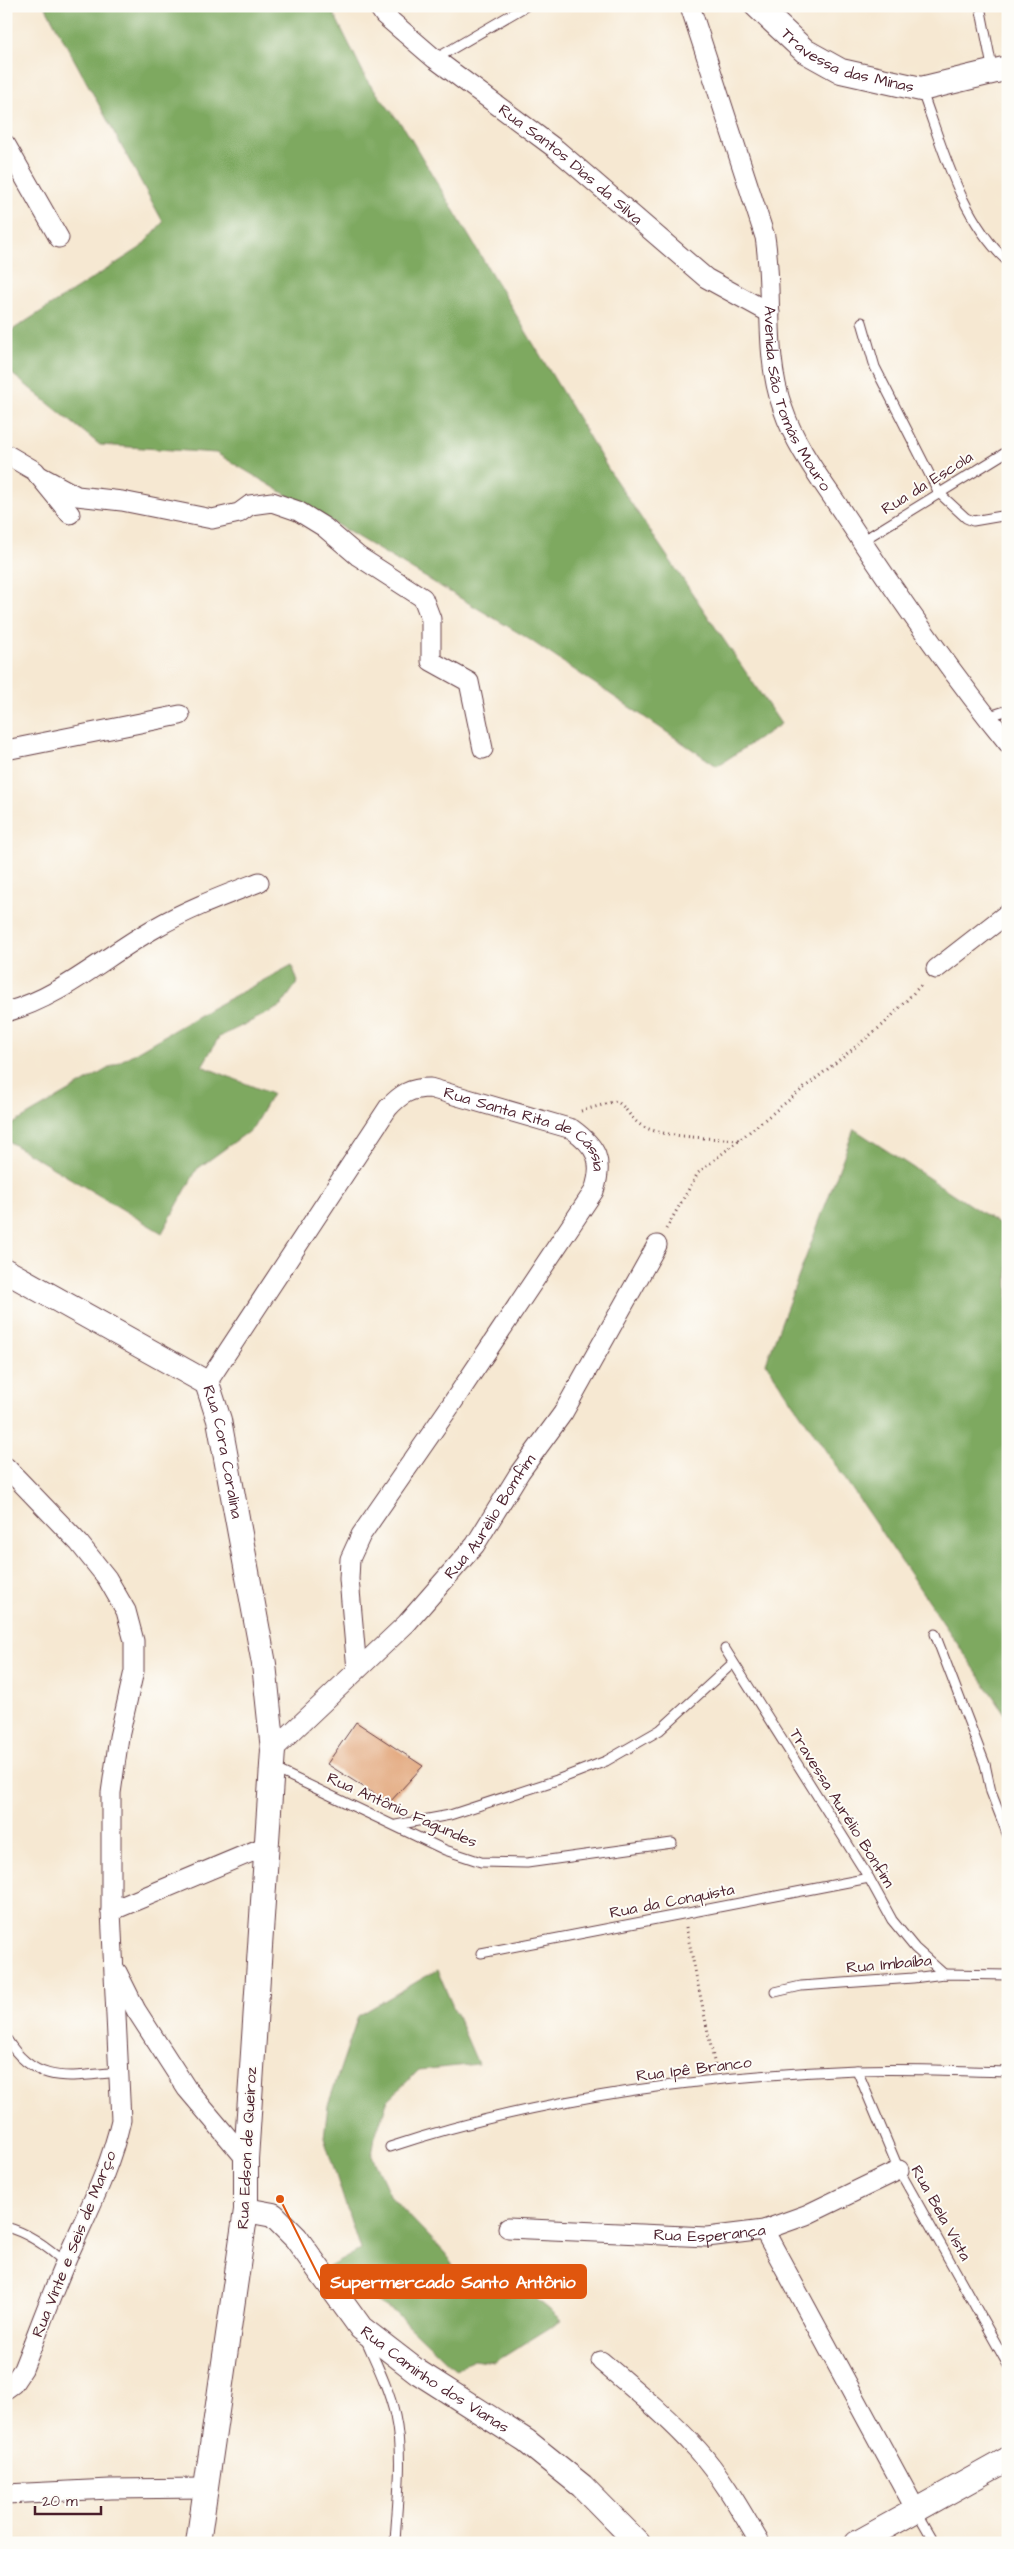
<svg xmlns="http://www.w3.org/2000/svg" width="1014" height="2549" viewBox="0 0 1014 2549" font-family="'Architects Daughter',sans-serif">
  <style>
    .forest { fill: #7ea961; stroke: #646446 }
    .building { fill: #de9968 }
    .lines { fill: none; stroke-linecap: round; stroke-linejoin: round }
    .service-casing { stroke: #643d44; stroke-width: 11 }
    .minor-casing { stroke: #643d44; stroke-width: 21 }
    .tertiary-casing { stroke: #643d44; stroke-width: 26 }
    .path { stroke: #643d44; stroke-width: 3; stroke-dasharray: 1 4; stroke-linecap: butt }
    .service { stroke: #fff; stroke-width: 9 }
    .minor { stroke: #fff; stroke-width: 19 }
    .tertiary { stroke: #fff; stroke-width: 24 }
    .labels { text-anchor: middle; dominant-baseline: central; stroke-width: 4; stroke-linejoin: round; paint-order: stroke }
    .street-label { font-size: 16px; fill: #4a1f2b; stroke: #fdfcf7 }
    .leader { fill: none; stroke: #e0560e; stroke-width: 2 }
    .callout-dot { fill: #e0560e; stroke: #fdfcf7; stroke-width: 2 }
    .callout { fill: #e0560e; stroke: #e0560e; stroke-width: 2 }
    .callout-label { font-size: 18px; text-anchor: middle; font-weight: bold; fill: #fff }
  </style>
  <rect width="100%" height="100%" fill="#fdfcf7"/>
  <filter id="ink" filterUnits="userSpaceOnUse"><feTurbulence type="fractalNoise" baseFrequency=".02" numOctaves="2"/><feDisplacementMap in="SourceGraphic" scale="10" xChannelSelector="R" yChannelSelector="G"/><feConvolveMatrix kernelMatrix="1 2 1 2 8 2 1 2 1" color-interpolation-filters="sRGB"/></filter>
  <filter id="wash" filterUnits="userSpaceOnUse"><feTurbulence type="fractalNoise" baseFrequency=".0096" numOctaves="4" result="noise"/><feDisplacementMap in="SourceGraphic" scale="20" xChannelSelector="R" yChannelSelector="G"/><feGaussianBlur stdDeviation="1.12" result="paint"/><feColorMatrix in="noise" values="0 0 0 0 0 0 0 0 0 0 0 0 0 0 0 0 0 1.4 0 .05"/><feComposite in="paint" operator="in"/></filter>
  <g filter="url(#wash)">
    <rect width="100%" height="100%" fill="#f6e8d2"/>
    <g class="forest">
      <polygon points="45,6 330,6 368,82 405,129 610,472 781,724 717,766 524,636 216,453 100,445 6,369 6,334 140,248 163,222"/>
      <polygon points="292,965 298,982 280,1007 219,1037 202,1066 272,1094 252,1129 197,1169 162,1233 6,1140 6,1128 210,1009"/>
      <polygon points="854,1129 1008,1230 1008,1718 766,1363"/>
      <polygon points="437,1970 478,2064 419,2070 388,2100 375,2136 372,2156 391,2197 445,2253 459,2276 480,2290 527,2291 562,2320 495,2362 473,2359 456,2370 396,2313 365,2294 349,2289 327,2268 360,2250 324,2138 328,2105 358,2016"/>
    </g>
    <g id="blocks">
      <polygon class="building" points="356,1722 423,1766 389,1803 327,1764"/>
    </g>
  </g>
  <g filter="url(#ink)">
    <use href="#blocks" fill-opacity="0" stroke="#643d44" stroke-width="1"/>
    <g class="lines">
      <defs>
        <g id="service">
          <polyline points="980,6 993,72"/>
          <polyline points="435,59 526,6"/>
          <path d="M921,89C943,148 960,218 1008,262"/>
          <polyline points="862,322 875,367 939,493 966,518 973,521 1008,515"/>
          <polyline points="862,541 1008,451"/>
          <polyline points="987,717 1008,710"/>
          <polyline points="935,1634 985,1764 991,1792 1008,1836"/>
          <polyline points="725,1649 869,1878 892,1920 915,1948 944,1974"/>
          <polyline points="273,1768 445,1850 481,1862 527,1863 672,1843"/>
          <polyline points="396,1825 450,1815 557,1780 606,1761 660,1730 733,1663"/>
          <polyline points="481,1953 869,1878"/>
          <polyline points="775,1992 801,1986 913,1978 944,1974 1008,1975"/>
          <path d="M6,2038C36,2087 70,2076 119,2072"/>
          <polyline points="857,2070 899,2170 1008,2365"/>
          <path d="M390,2147C538,2098 701,2076 856,2070C906,2068 957,2071 1008,2072"/>
          <path d="M6,2227C29,2233 48,2247 65,2263"/>
          <path d="M366,2340C377,2365 389,2389 395,2416C404,2457 397,2501 395,2543"/>
          <polyline points="916,2510 935,2543"/>
        </g>
        <g id="minor">
          <path id="s1" d="M378,6L384,15L435,59L556,149L706,278L770,313"/>
          <path id="s2" d="M690,6L765,237C774,293 763,354 783,409C796,448 823,482 845,516C895,592 951,673 1008,743"/>
          <polyline points="6,145 59,238"/>
          <polyline points="6,454 35,471 70,514"/>
          <polyline points="38,475 77,496 122,501 212,519 239,513 250,505 272,502 298,511 324,527 358,556 423,598 431,619 431,661 469,682 483,749"/>
          <polyline points="6,750 180,715"/>
          <polyline points="936,969 1008,913"/>
          <path d="M6,1012C62,997 105,956 155,928C188,909 223,896 259,882"/>
          <path id="s3" d="M207,1383L388,1108C401,1094 410,1088 430,1088L572,1129C597,1147 604,1161 594,1191L451,1405L361,1535L350,1559L349,1579L357,1670"/>
          <path d="M6,1467L79,1543L107,1578L126,1611L134,1641V1671L119,1737L111,1793V1911L121,2120C109,2173 86,2214 65,2263C50,2298 37,2334 23,2369L13,2384L6,2389"/>
          <path id="s4" d="M273,1750L407,1623L475,1545L520,1472L563,1413L657,1245"/>
          <polyline points="111,1911 266,1846"/>
          <polyline points="117,1972 136,2010 187,2089 246,2159"/>
          <path id="s5" d="M508,2228L707,2237L764,2230L806,2215L899,2170"/>
          <polyline points="764,2230 916,2510"/>
          <path d="M601,2361C634,2389 668,2417 698,2450C723,2478 741,2511 760,2543"/>
          <polyline points="6,2494 110,2489 205,2488"/>
        </g>
        <g id="tertiary">
          <path id="s6" d="M757,6L805,51L841,71L921,89L1008,68"/>
          <path id="s7" d="M6,1271L207,1383L219,1420L264,1664L273,1750L246,2159V2210L198,2543"/>
          <path id="s8" d="M246,2210L273,2215L296,2238L361,2328L418,2372L526,2441L582,2486L638,2543"/>
          <polyline points="857,2543 1008,2459"/>
        </g>
      </defs>
      <use href="#service" class="service-casing"/>
      <use href="#minor" class="minor-casing"/>
      <use href="#tertiary" class="tertiary-casing"/>
      <g class="path">
        <path d="M581,1111L616,1101C626,1107 629,1116 638,1123C655,1138 715,1138 739,1140"/>
        <polyline points="666,1229 698,1173 884,1024 922,984"/>
        <polyline points="686,1927 715,2066"/>
      </g>
      <use href="#service" class="service"/>
      <use href="#minor" class="minor"/>
      <use href="#tertiary" class="tertiary"/>
    </g>
  </g>
  <g class="labels">
    <g class="street-label">
      <text stroke="none"><textPath href="#s6" startOffset="109">Travessa das Minas</textPath></text>
      <text stroke="none"><textPath href="#s1" startOffset="250">Rua Santos Dias da Silva</textPath></text>
      <text stroke="none"><textPath href="#s2" startOffset="410">Avenida São Tomás Mouro</textPath></text>
      <text transform="translate(927 483) rotate(-32)">Rua da Escola</text>
      <text stroke="none"><textPath href="#s3" startOffset="485">Rua Santa Rita de Cássia</textPath></text>
      <text stroke="none"><textPath href="#s7" startOffset="301">Rua Cora Coralina</textPath></text>
      <text stroke="none"><textPath href="#s4" startOffset="320">Rua Aurèlio Bomfim</textPath></text>
      <text transform="translate(842 1808) rotate(58)">Travessa Aurélio Bonfim</text>
      <text transform="translate(402 1810) rotate(24)">Rua Antônio Fagundes</text>
      <text transform="translate(672 1901) rotate(-11)">Rua da Conquista</text>
      <text transform="translate(889 1964) rotate(-5)">Rua Imbaíba</text>
      <text transform="translate(694 2069) rotate(-7)">Rua Ipê Branco</text>
      <text transform="translate(247 2148) rotate(-87)">Rua Edson de Queiroz</text>
      <text transform="translate(941 2213) rotate(61)">Rua Bela Vista</text>
      <text stroke="none"><textPath href="#s5" startOffset="202">Rua Esperança</textPath></text>
      <text transform="translate(74 2244) rotate(-68)">Rua Vinte e Seis de Março</text>
      <text stroke="none"><textPath href="#s8" startOffset="261">Rua Caminho dos Vianas</textPath></text>
    </g>
  </g>
  <path class="leader" d="M280 2199L321 2281"/>
  <circle class="callout-dot" cx="280" cy="2199" r="5"/>
  <rect class="callout" x="321" y="2265" width="265" height="33" rx="5"/>
  <g class="callout-label">
    <text x="453" y="2288">Supermercado Santo Antônio</text>
  </g>
  <rect width="1014" height="2549" fill="none" stroke="#fdfcf7" stroke-width="25"/>
  <path d="M35 2506v8h66v-8" fill="none" stroke="#4a1f2b" stroke-width="2.5"/>
  <text x="42" y="2506" font-size="15" fill="#4a1f2b" stroke="#fdfcf7" stroke-width="4" paint-order="stroke">20 m</text>
</svg>
